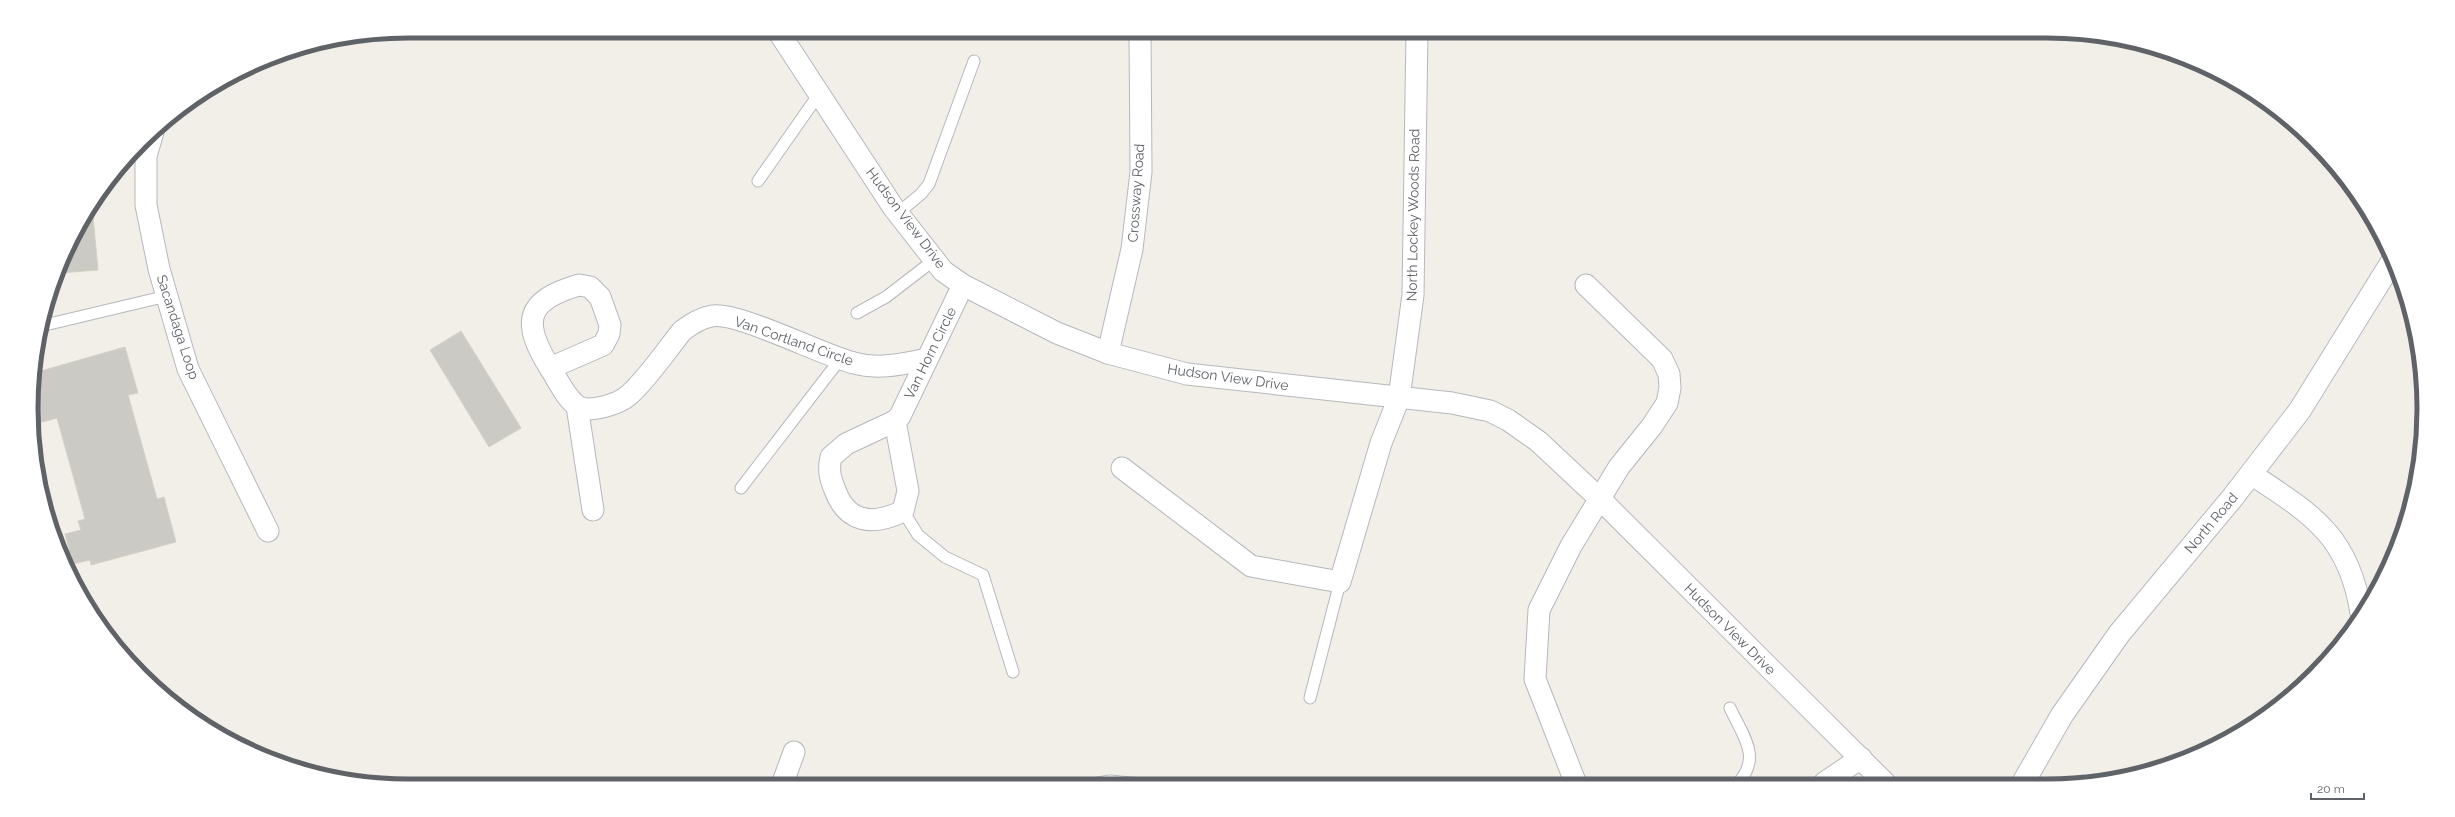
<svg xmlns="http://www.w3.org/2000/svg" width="2455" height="817" viewBox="0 0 2455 817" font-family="Raleway,sans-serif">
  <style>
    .building { fill: #cccac5; stroke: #d6d1c6 }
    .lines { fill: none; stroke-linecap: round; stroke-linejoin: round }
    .service-casing { stroke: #b5b8bc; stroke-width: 13 }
    .minor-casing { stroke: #b5b8bc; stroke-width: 23 }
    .secondary-casing { stroke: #b6babf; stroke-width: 24 }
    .service { stroke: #fff; stroke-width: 11 }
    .minor { stroke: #fff; stroke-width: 21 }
    .secondary { stroke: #fff; stroke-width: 22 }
    .labels { text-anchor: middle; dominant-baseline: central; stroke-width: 3.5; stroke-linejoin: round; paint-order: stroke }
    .street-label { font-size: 14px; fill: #5f6368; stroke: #fff }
    .rim { fill: none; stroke: #5f6368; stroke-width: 5 }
  </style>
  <rect width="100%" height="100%" fill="#f1efe8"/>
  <g class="building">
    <polygon points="92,206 98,270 60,273 70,241"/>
    <polygon points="461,331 521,428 489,447 430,350"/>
    <polygon points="125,347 138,393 128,395 157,499 164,497 176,542 91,565 90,560 73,564 65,534 81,530 78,521 85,519 57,418 35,424 32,414 34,373"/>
  </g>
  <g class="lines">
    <defs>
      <g id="service">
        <polyline points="758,181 819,94"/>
        <polyline points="898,213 921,194 929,184 974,61"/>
        <polyline points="857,313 886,297 934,260"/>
        <polyline points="45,325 167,296"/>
        <polyline points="741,488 841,358"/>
        <polyline points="903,511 918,535 945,557 983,575 1013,672"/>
        <polyline points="1310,698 1340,582"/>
        <path d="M1730,708C1743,736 1762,757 1738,783"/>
        <polyline points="1086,785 1110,781 1151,785"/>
      </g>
      <g id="minor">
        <polyline points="778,31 893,207 943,271 963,285 1057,333 1108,353 1187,374 1452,403 1490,411 1508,420 1538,441 1601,500 1885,783"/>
        <polyline points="153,132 146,156 146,205 159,269 188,369 268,531"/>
        <path d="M579,285L590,287L600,297L610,325L609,334L603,345L550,368C522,323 524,301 579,285Z"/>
        <polyline points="1108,353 1132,249 1141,172 1140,31"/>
        <path d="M550,368C558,380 565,397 577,406C588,414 619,404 629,395C648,378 666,351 682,331C691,324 701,318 712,316C737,311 824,356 854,363C879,370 902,364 927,359"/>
        <polyline points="577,406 593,510"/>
        <path d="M895,421L908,491L903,511C873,526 847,523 835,490C830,478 828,470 831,457L846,444Z"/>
        <polyline points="895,421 900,416 963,285"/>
        <polyline points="1122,468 1251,566 1340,582 1381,443 1399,398 1413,295 1417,31"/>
        <path d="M2251,474C2312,514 2349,536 2361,613"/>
        <polyline points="1824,783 1861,758"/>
        <polyline points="1576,784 1535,679 1539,610 1571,546 1619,467 1652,426 1667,403 1670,388 1669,374 1662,359 1586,285"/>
        <polyline points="782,785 794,752"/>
      </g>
      <polyline id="secondary" points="2023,783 2062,715 2119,634 2233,497 2300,410 2393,260"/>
    </defs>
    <use href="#service" class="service-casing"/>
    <use href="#minor" class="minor-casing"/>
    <use href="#secondary" class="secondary-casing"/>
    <use href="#service" class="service"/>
    <use href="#minor" class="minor"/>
    <use href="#secondary" class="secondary"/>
  </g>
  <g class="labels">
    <g class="street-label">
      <text transform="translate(1136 193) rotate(-86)">Crossway Road</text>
      <text transform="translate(1413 215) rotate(-89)">North Lockey Woods Road</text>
      <text transform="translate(906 218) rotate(53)">Hudson View Drive</text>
      <text transform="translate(178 327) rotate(72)">Sacandaga Loop</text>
      <text transform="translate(794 341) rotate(19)">Van Cortland Circle</text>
      <text transform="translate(930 353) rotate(-64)">Van Horn Circle</text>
      <text transform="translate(1228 377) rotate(8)">Hudson View Drive</text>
      <text transform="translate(2211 523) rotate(-50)">North Road</text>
      <text transform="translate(1730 629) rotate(45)">Hudson View Drive</text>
    </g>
  </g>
  <path d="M0 0H2455V817H0ZM408 38H2047A370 370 0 0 1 2417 408V409A370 370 0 0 1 2047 779H408A370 370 0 0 1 38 409V408A370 370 0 0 1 408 38Z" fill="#fff" fill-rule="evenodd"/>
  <path class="rim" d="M408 38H2047A370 370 0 0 1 2417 408V409A370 370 0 0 1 2047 779H408A370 370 0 0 1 38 409V408A370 370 0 0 1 408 38Z"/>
  <path d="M2311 793v6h53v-6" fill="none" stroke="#5f6368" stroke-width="2"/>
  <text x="2317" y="793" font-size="12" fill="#5f6368" stroke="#ffffff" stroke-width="3" paint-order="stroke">20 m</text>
</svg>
